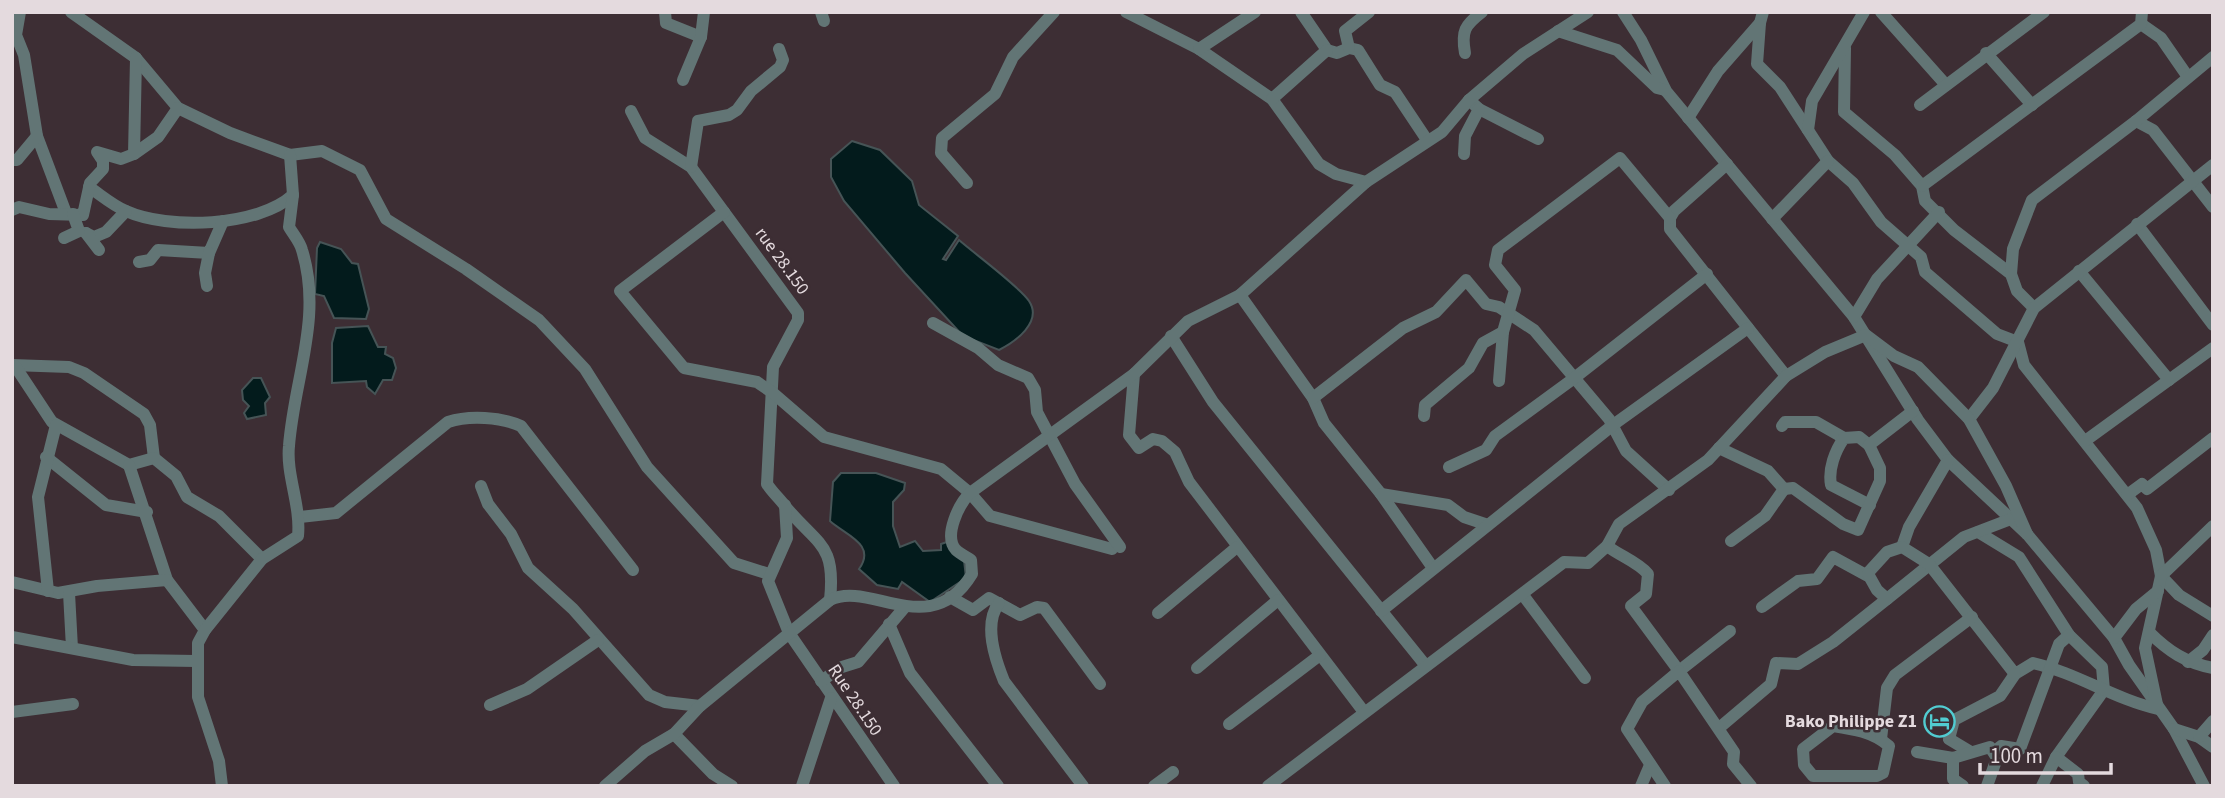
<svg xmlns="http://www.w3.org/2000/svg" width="2225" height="798" viewBox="0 0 2225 798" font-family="'Source Sans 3',sans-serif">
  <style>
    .water { fill: #031b1c; stroke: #465456; stroke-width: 2 }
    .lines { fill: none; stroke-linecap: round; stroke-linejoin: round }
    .minor { stroke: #627575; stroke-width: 12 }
    .labels { text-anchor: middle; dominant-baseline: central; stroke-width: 5; stroke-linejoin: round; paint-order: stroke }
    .street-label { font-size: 18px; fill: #e4dade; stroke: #3d2e34 }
    .poi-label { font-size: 18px; font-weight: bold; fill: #e4dade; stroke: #3d2e34; text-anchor: end }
  </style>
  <rect width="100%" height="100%" fill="#3d2e34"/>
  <g class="water">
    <path d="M852,141L880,150L912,181L919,205L958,236L943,259L946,260L959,240C975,254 1020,287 1029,301C1043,322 1015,342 999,350L963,336L905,273L844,201L831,177V159Z"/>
    <polygon points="320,242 341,249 352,263 358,264 369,309 366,319 334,318 324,296 315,294 317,248"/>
    <polygon points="368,326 378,347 386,347 385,354 393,358 396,368 392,380 383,380 375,394 367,387 366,381 332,383 332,343 336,328"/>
    <polygon points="253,378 261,378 270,397 265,403 266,415 247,419 244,413 249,406 243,400 242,390"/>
    <path d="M841,473H876L905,483L904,490L893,502V526L900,547L915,541L923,551L941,550V544L947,542L964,560L966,578L930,602L902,582L898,589L877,585L859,569C877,544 845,535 830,521L833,482Z"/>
  </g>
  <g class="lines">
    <g class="minor">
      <polyline points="20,12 16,35 24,55 37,136 66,213"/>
      <polyline points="71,12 136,58 178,108 230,133 290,155 322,151 360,170 386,219 466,269 539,320 585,369 647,467 734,563 769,574"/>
      <polyline points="665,12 666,23 701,37"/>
      <polyline points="821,12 824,21"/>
      <polyline points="1126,12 1199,49 1272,99 1319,164 1336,174 1366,182"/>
      <polyline points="1301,12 1327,50 1337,53 1349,48 1358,50 1380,85 1395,92 1427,140"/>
      <polyline points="1623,12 1641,40 1666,91 1854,317 1918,420 1948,460 2027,534 2114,638 2129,665 2174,729 2204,786"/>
      <polyline points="1881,12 1946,85"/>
      <polyline points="1760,23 1757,64 1780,87 1828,161 1853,183 1881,222 1921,257 1925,272 1997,334 2018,342 2024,365 2137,508 2156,550 2161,576 2179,595 2213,616"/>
      <polyline points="2141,24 2161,38 2188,77"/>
      <polyline points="1558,31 1617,50 1657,88 1665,90"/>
      <polyline points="1349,48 1345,31 1369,12"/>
      <polyline points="1845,48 1844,112 1895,155 1922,186 1925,201 1954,230 2011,274 2017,291 2034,308"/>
      <polyline points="1199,49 1255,12"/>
      <path d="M1465,53C1461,31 1465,25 1482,12"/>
      <polyline points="1986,53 2032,105"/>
      <polyline points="683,80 701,37 704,12"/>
      <polyline points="1272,99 1327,50"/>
      <polyline points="1469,100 1479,109 1538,139"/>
      <polyline points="1920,105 2044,12"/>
      <path d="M631,111L645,138L691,167L798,313V320L773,367L767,484C772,492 779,498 785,506C818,546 836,543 830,600"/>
      <polyline points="1688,118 1718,71 1760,23 1763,12"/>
      <polyline points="2136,121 2153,130 2213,207"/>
      <polyline points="1808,130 1812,101 1864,12"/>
      <polyline points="134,154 158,137 178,108"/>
      <polyline points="1464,154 1465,136 1479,109"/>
      <polyline points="12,160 17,160 37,136"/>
      <polyline points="1727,164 1674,211 1670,218 1670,229 1786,376"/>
      <polyline points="691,167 698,121 729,115 737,110 751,91 780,67 783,60 779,49"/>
      <polyline points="967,183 941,153 942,138 995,94 1013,57 1054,12"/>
      <polyline points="1922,186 2141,24 2142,12"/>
      <path d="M89,187C101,195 112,205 126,211C168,230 258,227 293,195"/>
      <polyline points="12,210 19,207 49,214 83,215 90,183 103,169 103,161 97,152 121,159 134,154 136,58"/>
      <polyline points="724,212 620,291 684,368 757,382 773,393 824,437 941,469 970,493 990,516 1112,549"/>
      <polyline points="1772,219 1828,161"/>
      <polyline points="2137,224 2213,325"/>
      <polyline points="86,233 94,237 106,232 126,211"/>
      <polyline points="86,233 99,250"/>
      <polyline points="64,238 79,231 73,214"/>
      <polyline points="139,262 150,260 158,250 209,253 223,221"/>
      <polyline points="2079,271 2169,380"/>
      <polyline points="2011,274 2013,249 2032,200 2136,121 2213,57"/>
      <polyline points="207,286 205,273 209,253"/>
      <polyline points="1240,295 1313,398 1324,423 1381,494 1433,568"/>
      <polyline points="1854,317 1877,279 1939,212"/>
      <polyline points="933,323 978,348 998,365 1028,378 1035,390 1037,412 1075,484 1120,547"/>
      <polyline points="1171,336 1213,402 1426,666"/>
      <polyline points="12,365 69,367 84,373 144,414 150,425 154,458"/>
      <polyline points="15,366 52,422 129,465 154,458 176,476 187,497 219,516 262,559"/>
      <polyline points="1134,374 1129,435 1139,448 1153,439 1162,441 1175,452 1189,482 1364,712"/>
      <polyline points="1499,381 1503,332"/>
      <polyline points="1313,398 1403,328 1436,312 1466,280 1486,304 1499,307 1534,330 1609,419 1626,451 1669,490"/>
      <polyline points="1424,416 1425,405 1469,368 1483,343 1503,332 1515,290 1495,265 1498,250 1620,158 1670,218"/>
      <polyline points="1969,419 1993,388 2034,308 2213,165"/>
      <polyline points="1782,426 1785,422 1816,422 1844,438"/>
      <polyline points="2085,441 2213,348"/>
      <path d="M1869,445L1859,437L1844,438C1835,451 1828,469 1831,485L1870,505"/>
      <polyline points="1719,448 1768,471 1784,489 1765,516 1731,541"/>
      <polyline points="46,457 106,505 147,512"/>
      <polyline points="129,465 167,580 205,630"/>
      <polyline points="1449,467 1486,450 1495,436 1573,379 1707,274"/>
      <polyline points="481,486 488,504 511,534 528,568 573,609 649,695 665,702 700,706"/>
      <polyline points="1784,489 1793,488 1843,524 1858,530 1880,481 1880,468 1869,445 1913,411"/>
      <polyline points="1381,494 1448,505 1464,517 1488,525"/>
      <polyline points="2127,495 2142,484 2147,489 2213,438"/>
      <polyline points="785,505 787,538 768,581 789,633 894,786"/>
      <path d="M300,517L336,513L448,422C469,415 501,417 521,426L633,570"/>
      <polyline points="1978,532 2019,557 2069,635 2102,667 2104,690 2056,757 2042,786"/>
      <path d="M1607,546C1620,556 1638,562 1648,574L1646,594L1631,606L1679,671L1730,631"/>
      <polyline points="1902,547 1909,527 1948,460"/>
      <polyline points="12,582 58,593 97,586 167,580"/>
      <polyline points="48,591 38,497 56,425"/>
      <polyline points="69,593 72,648"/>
      <polyline points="1523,595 1585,678"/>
      <polyline points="950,597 973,610 989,598 1020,615 1037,607 1044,608 1100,684"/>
      <polyline points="1887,599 1964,537 2011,519"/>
      <path d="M999,603C983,624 995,659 1004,681L1083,786"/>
      <path d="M1762,607L1798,581L1817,579L1833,557L1866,575L1887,552L1902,547L1929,564L2015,674L2033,663C2077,673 2114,699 2158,709L2145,648L2161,576L2213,526"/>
      <polyline points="1381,611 1613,425 1748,328"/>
      <polyline points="1158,613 1237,547"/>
      <polyline points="889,624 910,673 998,786"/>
      <path d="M2149,632C2168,651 2186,663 2213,668"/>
      <polyline points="12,637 133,660 196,661"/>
      <polyline points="2114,638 2136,609 2158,591"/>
      <polyline points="2188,662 2203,650 2213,635"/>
      <polyline points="1197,668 1278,600"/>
      <polyline points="821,681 842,667 858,662 904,608"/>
      <polyline points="490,705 527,689 598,640"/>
      <polyline points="12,712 73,704"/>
      <polyline points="1229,724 1320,655"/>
      <path d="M1833,726C1853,729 1873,732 1889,746L1883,773L1877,776H1813L1804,765L1803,749Z"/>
      <polyline points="1719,728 1771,684 1776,663 1798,664 1833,642 1887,599 1877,590 1868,574"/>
      <polyline points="2174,729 2199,737 2213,747"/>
      <polyline points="674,734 713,774 732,786"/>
      <polyline points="2199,737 2213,721"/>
      <polyline points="1881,739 1887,688 1895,675 1972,617"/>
      <polyline points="1969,751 1949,739 1954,720 2000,696 2015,674"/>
      <polyline points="1995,751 2001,746 2020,749 2059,644 2069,635"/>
      <polyline points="1917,752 1953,758 1990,747 1997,758 1987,786"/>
      <polyline points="2056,757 2078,774 2079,782 2084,786"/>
      <polyline points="1953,758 1953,779 1963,786"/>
      <path d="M222,786L219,761L198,697V643L205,630L262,559L298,536C301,505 286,475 289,446C294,379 323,317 302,250C300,242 293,234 289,227L293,195L290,155"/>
      <path d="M605,786L645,751L674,734L700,706L830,600C870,580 931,642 972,574L971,560C967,557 960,554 956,550C943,536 959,504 970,493L1134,374L1188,321L1240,295L1366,182L1442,132L1469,100L1523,54L1588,12"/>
      <polyline points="802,786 831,698"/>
      <polyline points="1154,786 1173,772"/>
      <polyline points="1268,786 1564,562 1588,563 1607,546 1619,524 1708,460 1786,376 1825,352 1866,335 1894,356 1918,367 1969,419 2006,486 2027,534"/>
      <polyline points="1641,786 1650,765"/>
      <polyline points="1665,786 1627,729 1642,702 1679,671 1734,752 1733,764 1751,786"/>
    </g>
  </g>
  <defs>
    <symbol id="hotel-ring" viewBox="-11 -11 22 22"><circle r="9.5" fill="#3d2e34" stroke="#51ccd1" stroke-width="1.5"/><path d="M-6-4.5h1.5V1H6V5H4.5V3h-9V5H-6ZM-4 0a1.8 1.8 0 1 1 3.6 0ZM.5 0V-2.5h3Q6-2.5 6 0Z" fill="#51ccd1"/></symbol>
  </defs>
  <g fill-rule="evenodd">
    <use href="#hotel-ring" x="1922" y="704" width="35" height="35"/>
  </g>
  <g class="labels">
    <g class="street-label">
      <text transform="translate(782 261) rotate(54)">rue 28.150</text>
      <text transform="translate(855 700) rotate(56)">Rue 28.150</text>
    </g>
    <g class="poi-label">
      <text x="1917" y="721">Bako Philippe Z1</text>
    </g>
  </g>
  <rect width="2225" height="798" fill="none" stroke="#e4dade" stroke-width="28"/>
  <path d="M1980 763v10h131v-10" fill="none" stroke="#e4dade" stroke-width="3.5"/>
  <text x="1990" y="763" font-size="21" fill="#e4dade" stroke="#3d2e34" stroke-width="5" paint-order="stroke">100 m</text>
</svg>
